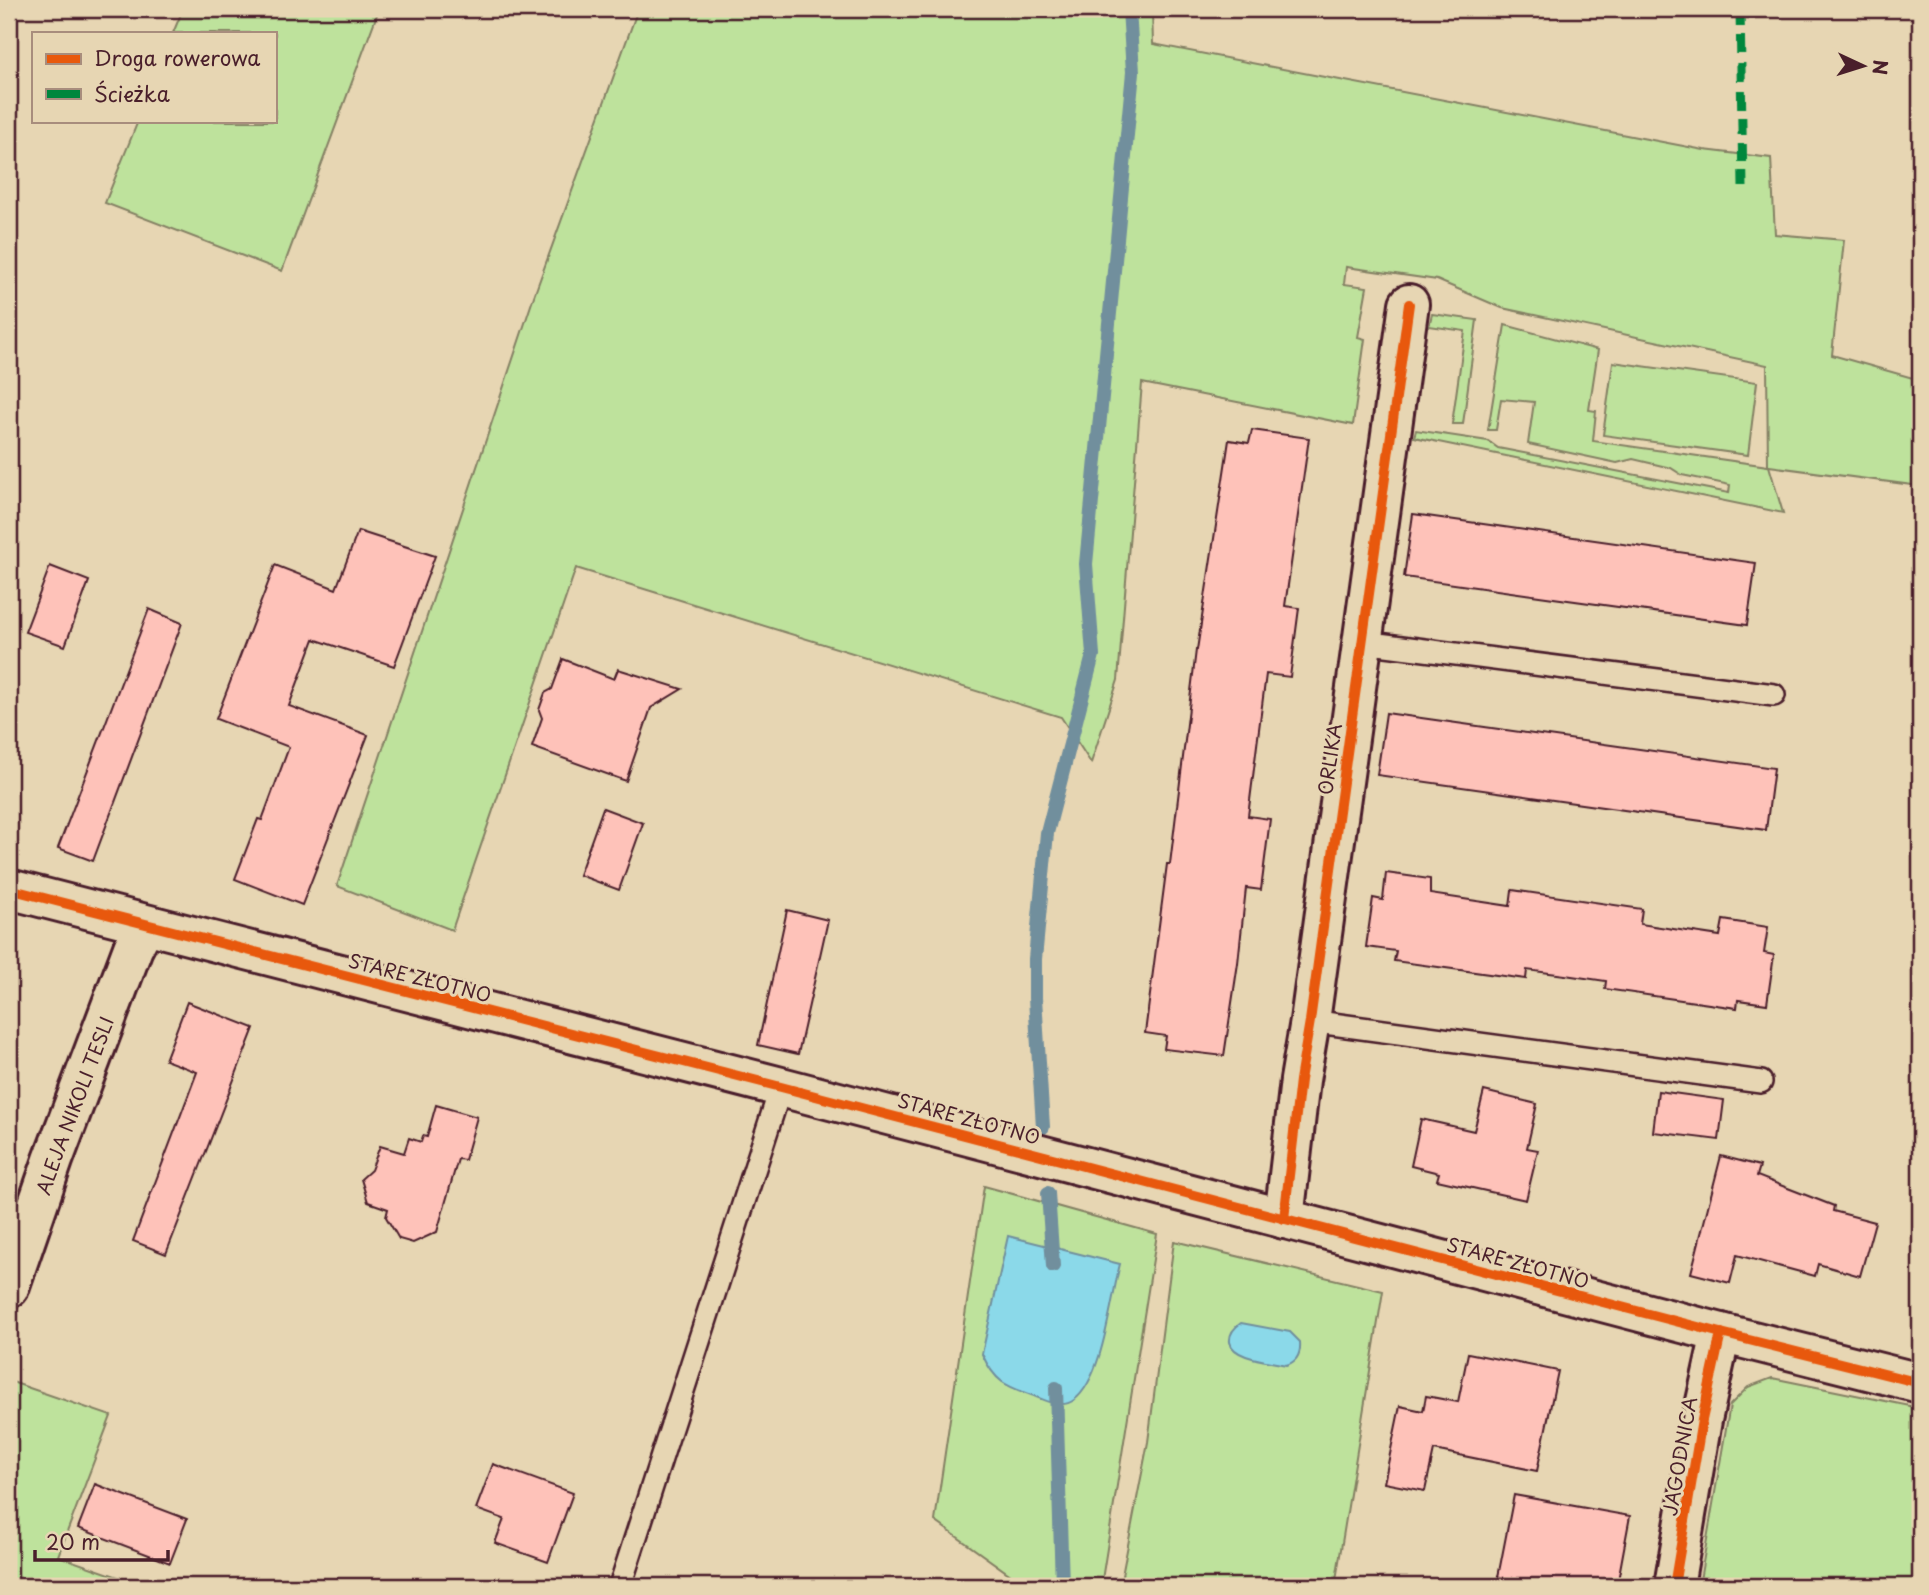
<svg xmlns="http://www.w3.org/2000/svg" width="1929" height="1595" viewBox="0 0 1929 1595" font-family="'Playpen Sans',sans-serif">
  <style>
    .green { fill: #bee29c; stroke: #848064; stroke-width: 2 }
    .water { fill: #8bd9e9; stroke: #718f9d; stroke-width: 2 }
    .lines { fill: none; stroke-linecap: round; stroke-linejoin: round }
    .stream { stroke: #718f9d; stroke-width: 14 }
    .building { fill: #fec2b9; stroke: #4a1f2b; stroke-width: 2 }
    .service-casing { stroke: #4a1f2b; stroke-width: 26 }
    .minor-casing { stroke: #4a1f2b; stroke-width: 44 }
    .service { stroke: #e7d6b3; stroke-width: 21 }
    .minor { stroke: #e7d6b3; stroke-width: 38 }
    .quiet { stroke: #00873e; stroke-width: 9; stroke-dasharray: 18 9; stroke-linecap: butt }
    .cycleway-casing { stroke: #e7d6b3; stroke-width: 15 }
    .cycleway { stroke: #e8590c; stroke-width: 10 }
    .labels { text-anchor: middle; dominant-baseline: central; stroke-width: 6; stroke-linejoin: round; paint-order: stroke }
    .street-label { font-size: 19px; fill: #4a1f2b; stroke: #e7d6b3 }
  </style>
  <rect width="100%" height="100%" fill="#e7d6b3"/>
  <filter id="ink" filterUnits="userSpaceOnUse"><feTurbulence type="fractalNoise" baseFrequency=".0143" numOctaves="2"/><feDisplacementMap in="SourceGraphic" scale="14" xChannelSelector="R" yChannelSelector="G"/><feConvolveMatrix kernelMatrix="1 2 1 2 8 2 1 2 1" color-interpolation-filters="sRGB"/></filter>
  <g filter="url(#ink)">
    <g class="green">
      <polygon points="183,9 379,9 282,271 105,203 138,121 275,121 275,33 173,33"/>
      <polygon points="638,9 1152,9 1153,44 1704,150 1771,158 1775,234 1844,240 1832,355 1920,380 1920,486 1769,466 1783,513 1414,437 1416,430 1488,441 1498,448 1729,493 1730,485 1682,475 1671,468 1633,459 1617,463 1528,444 1534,402 1501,399 1496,430 1488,430 1505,325 1598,350 1589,410 1596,411 1593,441 1768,466 1767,365 1502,308 1437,280 1346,267 1344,284 1367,287 1358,337 1365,339 1353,425 1142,383 1118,680 1091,763 1061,717 576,568 452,930 337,886 534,296"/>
      <polygon points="1432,314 1477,320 1463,424 1452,424 1465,331 1429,326"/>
      <polygon points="1613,362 1757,382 1748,455 1603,435"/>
      <polygon points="984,1186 1157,1234 1101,1586 1026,1586 935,1521"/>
      <polygon points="1174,1241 1383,1291 1335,1586 1120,1586 1148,1442"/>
      <polygon points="1772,1378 1920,1408 1920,1586 1699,1586 1730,1405 1748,1387"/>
      <polygon points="9,1381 111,1416 58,1556 144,1586 9,1586"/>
    </g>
    <g class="water">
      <path d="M1008,1236L1120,1264C1111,1298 1103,1379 1074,1400C1062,1409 1046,1401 1034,1396C1005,1386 995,1382 982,1354Z"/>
      <path d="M1241,1323L1290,1332L1300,1342C1301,1354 1297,1362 1286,1365C1271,1361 1233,1359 1230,1342C1229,1333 1235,1327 1241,1323Z"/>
    </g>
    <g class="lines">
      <g class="stream">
        <polyline points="1043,1127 1035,998 1035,959 1047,833 1093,655 1086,564 1133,72 1129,9"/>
        <polyline points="1048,1193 1053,1266"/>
        <polyline points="1056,1388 1062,1586"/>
      </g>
    </g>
    <g class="building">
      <polygon points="1252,430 1309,438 1285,606 1299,608 1290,677 1266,674 1248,816 1270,819 1261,890 1246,888 1238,963 1224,1056 1164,1049 1166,1036 1145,1033 1167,864 1170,864 1196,650 1197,650 1229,440 1249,443"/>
      <polygon points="1413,514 1756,563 1747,625 1404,577"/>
      <polygon points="358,531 435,556 394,666 314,639 289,706 368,735 302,905 235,879 258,819 262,820 289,747 216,719 275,565 336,589"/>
      <polygon points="50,566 89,581 65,646 25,632"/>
      <polygon points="149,609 182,623 93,861 58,848"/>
      <polygon points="563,659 614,679 618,669 682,689 651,708 626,781 532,747 542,718 539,710 545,693 552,689"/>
      <polygon points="1386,713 1774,768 1766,830 1377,775"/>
      <polygon points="603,808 643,823 619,890 579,875"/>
      <polygon points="1386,873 1430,879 1430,894 1510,906 1512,890 1642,909 1640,924 1720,936 1723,920 1768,927 1764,953 1774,955 1767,1004 1738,1000 1737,1008 1605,989 1606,981 1565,975 1527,970 1526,979 1394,961 1396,951 1366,947 1373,898 1383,900"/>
      <polygon points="787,910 828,920 798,1054 758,1045"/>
      <polygon points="187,1002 254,1028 166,1254 133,1241 197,1072 165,1060"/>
      <polygon points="1484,1091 1537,1104 1527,1148 1538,1150 1526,1200 1437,1180 1439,1173 1411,1166 1421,1119 1474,1131"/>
      <polygon points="1658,1091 1724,1100 1719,1140 1653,1132"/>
      <polygon points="436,1105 477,1117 465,1160 458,1159 437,1232 413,1243 399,1239 386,1217 388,1209 368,1202 361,1179 371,1170 380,1146 404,1153 409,1138 421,1142 423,1136 427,1137"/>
      <polygon points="1721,1156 1760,1166 1757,1176 1834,1206 1833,1211 1875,1222 1860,1276 1818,1264 1815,1276 1737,1255 1730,1283 1691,1273"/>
      <polygon points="1468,1353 1558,1371 1537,1471 1434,1450 1425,1491 1384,1483 1400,1406 1423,1411 1426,1396 1458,1402"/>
      <polygon points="493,1464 573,1493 548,1562 495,1543 504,1519 476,1509"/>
      <polygon points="95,1484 187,1519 170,1563 78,1528"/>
      <polygon points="1514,1495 1630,1516 1617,1586 1550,1586 1498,1577"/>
    </g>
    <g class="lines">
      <defs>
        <g id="service">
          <polyline points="1363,642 1774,695"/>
          <polyline points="1310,1021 1761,1082"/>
          <polyline points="620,1586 781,1087"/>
        </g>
        <g id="minor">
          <polyline points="9,889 781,1087 1721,1333 1920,1383"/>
          <polyline points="1284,1219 1300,1080 1310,1021 1409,304"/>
          <path id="s1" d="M9,1288L53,1160L133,948L145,925"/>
          <polyline points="1674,1586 1702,1420 1721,1333"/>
        </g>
      </defs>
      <use href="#service" class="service-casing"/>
      <use href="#minor" class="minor-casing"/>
      <use href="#service" class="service"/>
      <use href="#minor" class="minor"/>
      <polyline class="quiet" points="1740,9 1743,187"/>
      <defs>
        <g id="cycleway">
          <polyline points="9,889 781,1087 1721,1333 1920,1383"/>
          <polyline points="1284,1219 1300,1080 1310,1021 1409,304"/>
          <polyline points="1674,1586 1702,1420 1721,1333"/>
        </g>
      </defs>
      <use href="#cycleway" class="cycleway-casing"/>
      <use href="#cycleway" class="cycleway"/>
    </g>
  </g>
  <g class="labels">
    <g class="street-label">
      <text transform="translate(1329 759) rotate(-82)">ORLIKA</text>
      <text transform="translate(420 977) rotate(14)">STARE ZŁOTNO</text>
      <text stroke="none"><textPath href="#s1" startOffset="194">ALEJA NIKOLI TESLI</textPath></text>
      <text transform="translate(969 1118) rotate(15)">STARE ZŁOTNO</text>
      <text transform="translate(1518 1262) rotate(15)">STARE ZŁOTNO</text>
      <text transform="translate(1679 1456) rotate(-80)">JAGODNICA</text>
    </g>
  </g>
  <rect width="1929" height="1595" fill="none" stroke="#e7d6b3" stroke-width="35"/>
  <rect x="18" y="18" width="1894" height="1560" fill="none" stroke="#4a1f2b" stroke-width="2.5" filter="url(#ink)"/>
  <rect x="32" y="32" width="245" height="91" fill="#e7d6b3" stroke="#a88d7d" stroke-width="2"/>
  <rect x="46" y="54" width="35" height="10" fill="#e8590c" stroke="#a88d7d" stroke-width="2"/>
  <text x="94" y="66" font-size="21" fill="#4a1f2b">Droga rowerowa</text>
  <rect x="46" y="89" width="35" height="10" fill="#00873e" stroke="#a88d7d" stroke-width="2"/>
  <text x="94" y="102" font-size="21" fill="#4a1f2b">Ścieżka</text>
  <g transform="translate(1863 66) rotate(94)" stroke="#e7d6b3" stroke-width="5" paint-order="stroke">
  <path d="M0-5L12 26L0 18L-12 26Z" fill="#4a1f2b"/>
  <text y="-10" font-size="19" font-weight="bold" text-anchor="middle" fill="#4a1f2b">N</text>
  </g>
  <path d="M35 1550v10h133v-10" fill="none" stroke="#4a1f2b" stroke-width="3.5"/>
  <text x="46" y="1550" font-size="21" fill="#4a1f2b" stroke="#e7d6b3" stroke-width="5" paint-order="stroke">20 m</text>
</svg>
